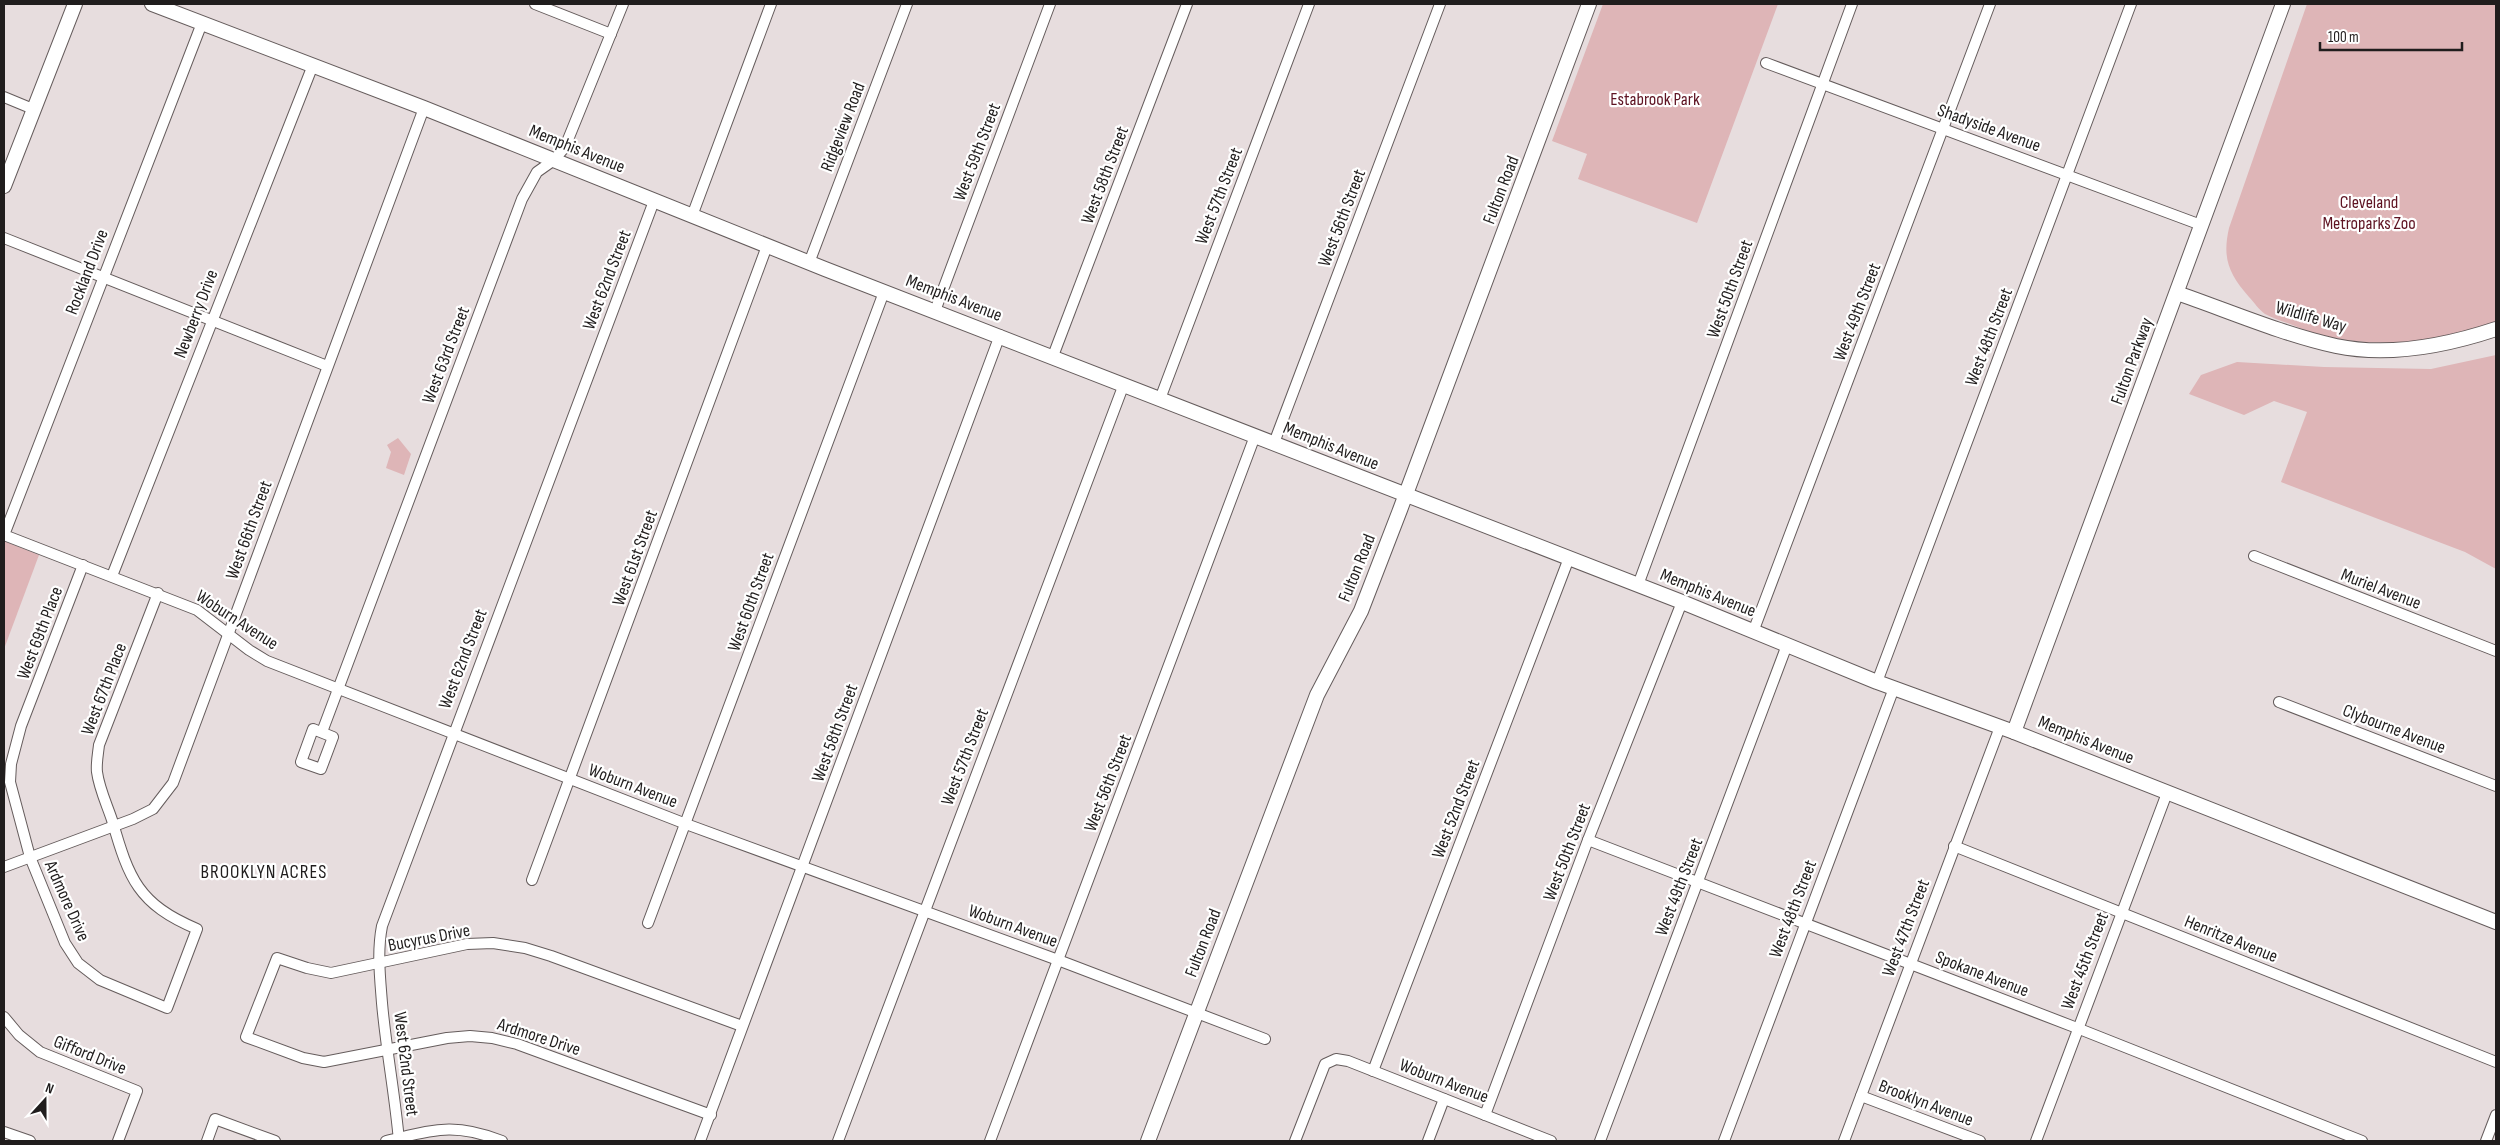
<svg xmlns="http://www.w3.org/2000/svg" width="2500" height="1145" viewBox="0 0 2500 1145" font-family="'Sofia Sans Condensed',sans-serif">
  <style>
    .green { fill: #deb5b7 }
    .lines { fill: none; stroke-linecap: round; stroke-linejoin: round }
    .street-casing { stroke: #655c5c; stroke-width: 12 }
    .secondary-casing { stroke: #655c5c; stroke-width: 16 }
    .street { stroke: #fff; stroke-width: 10 }
    .secondary { stroke: #fff; stroke-width: 14 }
    .labels { text-anchor: middle; dominant-baseline: central; stroke-width: 4.5; stroke-linejoin: round; paint-order: stroke }
    .park-label { font-size: 18px; fill: #5e1322; stroke: #fff }
    .street-label { font-size: 18px; fill: #201d1d; stroke: #fff }
    .neighbourhood-label { font-size: 19px; letter-spacing: 1px; fill: #201d1d; stroke: #fff }
  </style>
  <rect width="100%" height="100%" fill="#e7ddde"/>
  <g class="green">
    <polygon points="1603,4 1778,4 1697,223 1578,179 1587,154 1552,141"/>
    <path d="M2307,4H2496V324C2430,344 2355,353 2290,324C2282,321 2272,318 2265,314C2259,310 2254,302 2249,297C2229,274 2222,259 2229,228Z"/>
    <polygon points="2496,355 2496,569 2465,552 2281,482 2307,412 2274,401 2244,415 2189,394 2201,375 2237,362 2324,367 2431,369"/>
    <polygon points="398,438 411,454 404,475 386,468 391,452 387,445"/>
    <polygon points="4,541 39,555 4,649"/>
  </g>
  <g class="lines">
    <defs>
      <g id="street">
        <polyline points="535,4 611,34"/>
        <polyline points="202,23 4,535 197,610 249,650 267,661 686,824 1058,960 1265,1039"/>
        <polyline points="1766,63 2201,225"/>
        <polyline points="4,97 33,109"/>
        <polyline points="692,216 771,4"/>
        <polyline points="4,238 327,366"/>
        <polyline points="809,263 907,4"/>
        <polyline points="935,311 1050,4"/>
        <polyline points="1053,356 1187,4"/>
        <polyline points="1160,399 1309,4"/>
        <polyline points="1274,443 1440,4"/>
        <polyline points="2254,556 2496,651"/>
        <path d="M83,565L21,726L11,764L10,782L30,857L65,943L78,963L100,980L167,1008L197,929C138,904 129,879 112,820C107,805 99,788 97,772C96,764 98,754 99,745L158,593"/>
        <polyline points="112,576 313,65"/>
        <polyline points="1638,585 1852,4"/>
        <polyline points="1753,632 1990,4"/>
        <polyline points="1877,682 2131,4"/>
        <polyline points="2279,702 2496,786"/>
        <polygon points="313,729 333,737 321,769 301,762"/>
        <polyline points="322,732 522,199 537,172 554,160 565,147 623,4"/>
        <polyline points="1588,840 2077,1028 2362,1141"/>
        <polyline points="1954,846 2496,1062"/>
        <polyline points="4,867 133,819 153,809 173,783 424,108"/>
        <polyline points="532,880 767,246"/>
        <polyline points="648,923 884,292"/>
        <polyline points="4,1017 19,1035 40,1052 137,1091 118,1141"/>
        <polyline points="1373,1071 1569,558"/>
        <polyline points="1861,1096 1980,1141"/>
        <polyline points="711,1115 517,1044 492,1038 470,1036 447,1038 324,1062 303,1058 246,1037 277,958 307,968 331,973 467,944 493,943 525,948 551,956 742,1026"/>
        <polyline points="1485,1115 1588,840 1682,602"/>
        <polyline points="4,1132 30,1141"/>
        <polyline points="207,1141 215,1119 275,1141"/>
        <path d="M386,1141C434,1130 453,1122 502,1141"/>
        <path d="M399,1141C395,1095 386,1049 382,1003C380,977 377,952 382,926L654,201"/>
        <polyline points="700,1141 1000,335"/>
        <polyline points="838,1141 1124,384"/>
        <polyline points="990,1141 1255,436"/>
        <polyline points="1295,1141 1325,1064 1336,1059 1348,1061 1551,1141"/>
        <polyline points="1428,1141 1444,1099"/>
        <polyline points="1600,1141 1787,645"/>
        <polyline points="1724,1141 1894,688"/>
        <polyline points="1844,1141 2000,727"/>
        <polyline points="2036,1141 2167,793"/>
        <polyline points="2486,1141 2496,1115"/>
      </g>
      <g id="secondary">
        <polyline points="152,4 424,108 825,269 1682,602 1877,682 2014,732 2496,922"/>
        <polyline points="4,186 75,4"/>
        <path d="M2177,293C2229,311 2282,334 2336,346C2389,357 2445,346 2496,329"/>
        <polyline points="2014,732 2283,4"/>
        <polyline points="1148,1141 1317,695 1361,611 1400,510 1589,4"/>
      </g>
    </defs>
    <use href="#street" class="street-casing"/>
    <use href="#secondary" class="secondary-casing"/>
    <use href="#street" class="street"/>
    <use href="#secondary" class="secondary"/>
  </g>
  <g class="labels">
    <g class="park-label">
      <text x="1655" y="99">Estabrook Park</text>
      <text x="2369" y="202">Cleveland<tspan x="2369" dy="21">Metroparks Zoo</tspan></text>
    </g>
    <g class="street-label">
      <text transform="translate(843 127) rotate(-69)">Ridgeview Road</text>
      <text transform="translate(1989 128) rotate(20)">Shadyside Avenue</text>
      <text transform="translate(577 149) rotate(22)">Memphis Avenue</text>
      <text transform="translate(977 152) rotate(-69)">West 59th Street</text>
      <text transform="translate(1105 175) rotate(-69)">West 58th Street</text>
      <text transform="translate(1501 190) rotate(-69)">Fulton Road</text>
      <text transform="translate(1219 196) rotate(-69)">West 57th Street</text>
      <text transform="translate(1342 218) rotate(-69)">West 56th Street</text>
      <text transform="translate(87 272) rotate(-69)">Rockland Drive</text>
      <text transform="translate(607 280) rotate(-69)">West 62nd Street</text>
      <text transform="translate(1730 289) rotate(-70)">West 50th Street</text>
      <text transform="translate(954 298) rotate(21)">Memphis Avenue</text>
      <text transform="translate(1857 312) rotate(-69)">West 49th Street</text>
      <text transform="translate(196 314) rotate(-69)">Newberry Drive</text>
      <text transform="translate(2311 317) rotate(16)">Wildlife Way</text>
      <text transform="translate(1989 337) rotate(-69)">West 48th Street</text>
      <text transform="translate(446 355) rotate(-69)">West 63rd Street</text>
      <text transform="translate(2132 361) rotate(-70)">Fulton Parkway</text>
      <text transform="translate(1331 446) rotate(22)">Memphis Avenue</text>
      <text transform="translate(249 530) rotate(-70)">West 66th Street</text>
      <text transform="translate(635 558) rotate(-70)">West 61st Street</text>
      <text transform="translate(1357 568) rotate(-68)">Fulton Road</text>
      <text transform="translate(2381 589) rotate(21)">Muriel Avenue</text>
      <text transform="translate(1708 593) rotate(22)">Memphis Avenue</text>
      <text transform="translate(751 602) rotate(-70)">West 60th Street</text>
      <text transform="translate(237 620) rotate(33)">Woburn Avenue</text>
      <text transform="translate(40 633) rotate(-69)">West 69th Place</text>
      <text transform="translate(463 659) rotate(-69)">West 62nd Street</text>
      <text transform="translate(104 689) rotate(-69)">West 67th Place</text>
      <text transform="translate(2394 729) rotate(21)">Clybourne Avenue</text>
      <text transform="translate(835 733) rotate(-70)">West 58th Street</text>
      <text transform="translate(2086 740) rotate(22)">Memphis Avenue</text>
      <text transform="translate(965 757) rotate(-69)">West 57th Street</text>
      <text transform="translate(1108 783) rotate(-69)">West 56th Street</text>
      <text transform="translate(633 786) rotate(21)">Woburn Avenue</text>
      <text transform="translate(1456 809) rotate(-69)">West 52nd Street</text>
      <text transform="translate(1567 852) rotate(-69)">West 50th Street</text>
      <text transform="translate(1679 887) rotate(-69)">West 49th Street</text>
      <text transform="translate(67 901) rotate(66)">Ardmore Drive</text>
      <text transform="translate(1793 909) rotate(-69)">West 48th Street</text>
      <text transform="translate(1013 926) rotate(20)">Woburn Avenue</text>
      <text transform="translate(1906 928) rotate(-69)">West 47th Street</text>
      <text transform="translate(429 938) rotate(-11)">Bucyrus Drive</text>
      <text transform="translate(2231 939) rotate(22)">Henritze Avenue</text>
      <text transform="translate(1203 943) rotate(-69)">Fulton Road</text>
      <text transform="translate(2085 961) rotate(-69)">West 45th Street</text>
      <text transform="translate(1982 974) rotate(21)">Spokane Avenue</text>
      <text transform="translate(539 1037) rotate(18)">Ardmore Drive</text>
      <text transform="translate(90 1055) rotate(22)">Gifford Drive</text>
      <text transform="translate(406 1064) rotate(83)">West 62nd Street</text>
      <text transform="translate(1444 1081) rotate(21)">Woburn Avenue</text>
      <text transform="translate(1926 1103) rotate(21)">Brooklyn Avenue</text>
    </g>
    <g class="neighbourhood-label">
      <text x="264" y="872">BROOKLYN ACRES</text>
    </g>
  </g>
  <rect width="2500" height="1145" fill="none" stroke="#201d1d" stroke-width="10"/>
  <g transform="translate(45 1100) rotate(21)" stroke="#ffffff" stroke-width="4" paint-order="stroke">
  <path d="M0-4L9 19L0 12L-9 19Z" fill="#201d1d"/>
  <text y="-8" font-size="14" font-weight="bold" text-anchor="middle" fill="#201d1d">N</text>
  </g>
  <path d="M2320 42v8h142v-8" fill="none" stroke="#201d1d" stroke-width="2.5"/>
  <text x="2328" y="42" font-size="15" fill="#201d1d" stroke="#ffffff" stroke-width="4" paint-order="stroke">100 m</text>
</svg>
